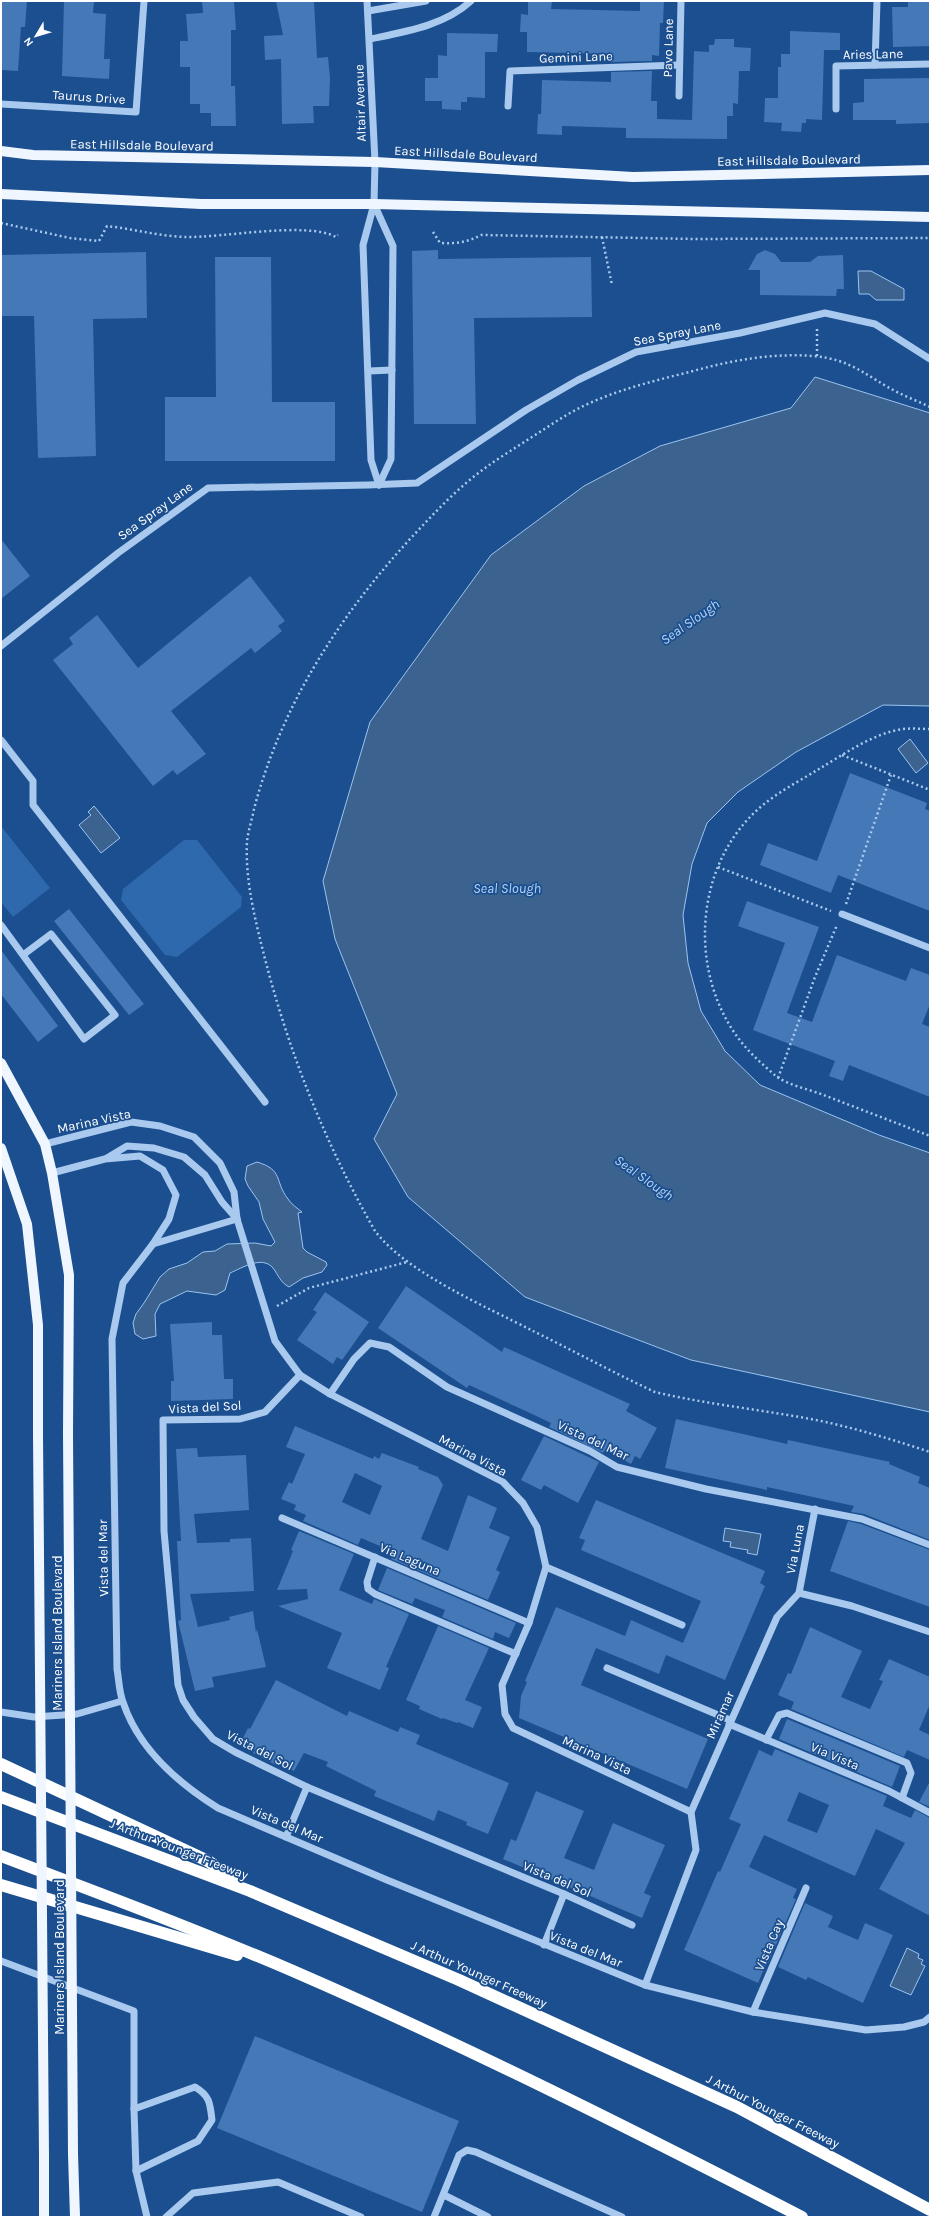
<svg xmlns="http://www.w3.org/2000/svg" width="931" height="2218" viewBox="0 0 931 2218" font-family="Karla,sans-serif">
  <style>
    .green { fill: #2e69ad }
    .water { fill: #3c6290; stroke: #9cc4f0 }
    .building { fill: #4478b7; fill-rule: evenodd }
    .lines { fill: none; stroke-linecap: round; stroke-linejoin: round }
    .path { stroke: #a9c9ee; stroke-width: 2.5; stroke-dasharray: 2 3; stroke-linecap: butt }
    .minor { stroke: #a9c9ee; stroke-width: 7 }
    .major { stroke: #f0f6ff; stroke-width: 10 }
    .highway { stroke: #fff; stroke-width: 12 }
    .major-bridge { stroke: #f0f6ff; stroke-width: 10 }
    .labels { text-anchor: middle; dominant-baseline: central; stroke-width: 3.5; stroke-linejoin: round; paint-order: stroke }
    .street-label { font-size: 13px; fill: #fff; stroke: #1b4f8f }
    .water-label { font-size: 14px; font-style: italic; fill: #b5d3f5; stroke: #1b4f8f }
  </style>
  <rect width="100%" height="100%" fill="#1b4f8f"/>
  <g class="green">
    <polygon points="1,826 50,888 13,917 1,902"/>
    <polygon points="184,840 197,840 242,897 241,907 177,957 165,955 121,900 123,889"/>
  </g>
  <g class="water">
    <polygon points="858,271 871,271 904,289 904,300 876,300 869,294 859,294"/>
    <polygon points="815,377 930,413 930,706 883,705 796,752 738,792 707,823 692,864 683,915 688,963 701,1011 725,1051 760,1085 879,1135 930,1153 930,1412 691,1360 525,1297 408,1197 374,1139 397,1094 335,939 323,881 370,722 491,555 584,486 660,446 791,408"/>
    <polygon points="910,739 928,763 916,773 898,749"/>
    <polygon points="94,806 120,838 101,853 79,825 91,815 88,812"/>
    <path d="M257,1162C284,1170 274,1181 288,1199C291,1204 297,1208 302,1212L298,1213L303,1248L307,1252L326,1262L327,1265L322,1272L303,1278L289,1287C280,1282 279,1276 273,1268C262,1255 242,1268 230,1273L225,1290L216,1295L187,1291L160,1304L155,1314L156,1336L143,1339L135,1334L133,1323L136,1314L144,1303L160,1277L169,1269L187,1263L203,1252L215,1251L227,1244L255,1243L271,1246L275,1242L263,1219L259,1202L248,1186L245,1179L247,1166Z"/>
    <polygon points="725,1528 761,1534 757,1555 747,1553 748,1550 730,1547 731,1542 723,1541"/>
    <polygon points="907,1948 919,1954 918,1958 923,1960 921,1964 925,1966 911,1995 890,1986"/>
  </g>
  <g class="building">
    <polygon points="1,1 27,1 25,27 21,27 18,71 1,70"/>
    <polygon points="64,1 94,1 93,13 106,14 104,59 110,59 109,79 62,76"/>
    <polygon points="202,1 234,1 236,30 231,30 231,86 235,86 236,126 211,126 211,113 200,113 200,104 190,104 190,67 180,67 180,41 188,41 186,14 203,13"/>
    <polygon points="276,1 314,1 317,58 328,57 330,78 329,106 313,106 314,123 282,124 281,59 265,60 264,36 283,35"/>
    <polygon points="528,1 552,1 551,9 640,11 640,1 664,1 663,23 660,23 659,56 652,55 652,61 611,62 611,54 527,52 527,32 520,32 521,14 528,15"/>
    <polygon points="908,1 930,1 930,46 893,47 892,7 908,7"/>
    <polygon points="790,31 840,33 840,50 824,50 822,120 806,119 806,123 802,123 801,132 781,131 782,123 764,122 765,98 778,98 778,67 781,67 781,54 790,54"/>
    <polygon points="447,33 498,34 497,52 485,52 485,98 467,97 467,102 461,102 461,110 442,109 442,101 425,101 425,78 438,78 438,55 447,56"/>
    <polygon points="715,39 734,39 734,47 751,48 750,71 739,71 738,104 733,103 733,116 727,116 727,139 626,138 626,128 562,126 562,135 537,134 538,114 541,114 542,80 611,82 611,72 652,71 651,101 657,101 657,119 692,120 694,51 709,52 709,45 714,45"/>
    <polygon points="930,78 930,123 896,124 896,120 853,120 853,103 864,102 864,79"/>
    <polygon points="438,250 438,259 591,257 592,317 474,318 476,424 414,424 412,251"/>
    <polygon points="765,250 775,254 781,262 810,262 818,256 843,255 844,289 837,289 836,296 760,295 760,270 748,270 757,254"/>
    <polygon points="146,252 147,318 93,319 96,456 38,458 34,316 1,316 1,255"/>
    <polygon points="215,257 271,257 272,402 335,402 335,461 165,461 165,397 216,397"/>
    <polygon points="1,539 30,576 1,599"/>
    <polygon points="250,576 285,621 278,626 282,631 255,653 251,648 171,711 206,754 177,775 173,770 153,786 53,660 73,644 69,638 97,615 138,668"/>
    <polygon points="850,773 927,803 925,809 930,811 930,911 838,875 831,893 760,865 768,843 817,861"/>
    <polygon points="747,901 819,927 787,1013 812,1022 837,955 906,981 911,968 930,975 930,1004 922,1024 930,1027 930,1097 849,1065 843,1081 829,1076 835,1061 753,1030 785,943 738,926"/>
    <polygon points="69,909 144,1004 129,1015 54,921"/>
    <polygon points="1,950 58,1026 38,1042 1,994"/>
    <polygon points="406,1286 502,1352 504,1347 630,1404 626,1411 657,1428 640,1459 635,1456 631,1464 605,1450 603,1453 549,1427 551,1423 530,1413 469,1385 467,1388 378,1328"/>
    <polygon points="325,1292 369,1322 342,1360 337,1357 333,1364 297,1340 317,1312 313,1310"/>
    <polygon points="212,1322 212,1335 222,1335 224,1379 233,1379 233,1399 171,1401 171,1381 174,1381 170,1324"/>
    <polygon points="676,1419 787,1444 788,1440 890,1462 889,1464 920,1477 918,1483 930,1488 930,1540 864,1514 851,1512 854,1506 767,1487 767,1490 665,1468"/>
    <path d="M295,1426L373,1459L374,1456L379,1459L382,1453L419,1467L418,1469L438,1477L443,1485L421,1539L448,1551L468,1495L497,1508L489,1528L510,1537L496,1570L500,1572L488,1600L391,1559L394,1552L361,1538L358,1545L303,1521L306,1515L294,1510L296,1505L281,1499L289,1482L292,1484L305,1454L286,1447ZM355,1473L382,1486L370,1515L342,1502Z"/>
    <polygon points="544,1436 599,1462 578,1503 544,1485 541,1490 521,1480"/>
    <polygon points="197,1448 198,1457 246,1455 249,1510 194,1514 197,1543 230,1542 230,1539 251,1538 254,1591 190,1594 198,1627 230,1620 229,1617 253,1611 256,1633 257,1629 266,1667 212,1677 214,1687 195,1691 178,1621 181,1620 177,1541 181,1541 176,1449"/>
    <polygon points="596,1500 765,1571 760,1583 765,1586 725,1680 666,1655 659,1674 596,1648 581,1685 708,1739 687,1789 519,1718 521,1696 527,1682 525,1681 556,1607 625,1636 631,1620 683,1643 701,1601 581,1550 585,1540 579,1538"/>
    <polygon points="848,1521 861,1524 930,1550 930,1607 830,1571"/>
    <polygon points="299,1531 354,1554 339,1590 372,1604 374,1599 409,1614 386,1667 389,1668 380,1690 327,1668 342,1633 278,1606 308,1599 307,1589 277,1590 293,1551 291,1550"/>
    <polygon points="387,1568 516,1623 509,1638 495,1632 493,1639 442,1617 445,1610 415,1598 412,1604 378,1590"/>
    <polygon points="438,1626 489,1648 465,1700 482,1707 473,1728 458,1722 457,1723 443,1718 442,1719 419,1709 420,1706 406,1700"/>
    <polygon points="810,1627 862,1651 841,1697 870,1709 883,1681 879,1680 889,1659 930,1677 930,1704 919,1730 930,1735 930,1760 907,1750 904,1757 791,1709 794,1702 778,1695 788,1673 791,1674"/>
    <polygon points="276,1680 347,1716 349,1711 398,1732 400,1727 420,1735 416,1744 509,1783 488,1834 466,1825 467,1822 438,1810 434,1821 374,1796 376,1791 326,1766 328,1762 304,1753 294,1771 277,1762 276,1765 253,1753 255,1750 241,1742 248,1728 250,1729"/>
    <polygon points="787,1719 900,1766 892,1787 779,1739"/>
    <path d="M775,1749L887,1796L883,1806L911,1818L915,1810L930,1818V1916L879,1889L905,1843L876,1829L855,1876L764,1835L749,1867L797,1889L793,1898L796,1899L768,1963L767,1962L758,1983L684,1950L718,1871L720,1872L741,1824L729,1819L759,1750L772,1756ZM799,1792L829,1805L817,1833L787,1821Z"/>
    <polygon points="930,1781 930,1807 919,1802"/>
    <polygon points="536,1791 584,1811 564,1858 594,1870 613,1823 665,1845 644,1893 651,1896 642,1918 503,1859 511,1839 516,1841"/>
    <polygon points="805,1903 833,1916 828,1927 858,1940 865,1923 893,1935 863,2003 808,1977 806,1980 778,1967"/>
    <polygon points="255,2036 459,2121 422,2212 217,2128"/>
  </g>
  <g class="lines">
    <g class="path">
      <path d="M1,223L70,238L99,241L107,226C133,229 159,236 185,237C222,238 307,221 336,237L338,235"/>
      <path d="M433,232L440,243C456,244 468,242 481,235L695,239L930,238"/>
      <polyline points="602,237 612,285"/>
      <polyline points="817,356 817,327"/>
      <path d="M930,407C920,402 909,398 899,393C867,377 852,359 813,356C772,353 733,360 693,371C658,380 623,388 590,403C569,412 551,425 532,437C515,448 497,459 481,471C461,486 443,504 426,522C377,573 335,627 301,690C281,728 265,767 254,809C252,820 248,831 247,842C245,880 255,919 264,955C289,1053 325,1143 375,1231C407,1273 485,1306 533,1331C574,1351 614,1373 655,1392C710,1405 766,1410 821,1421C858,1429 894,1440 930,1452"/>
      <path d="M930,729C921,729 912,728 903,729C874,733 844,754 819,769C796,783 770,796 751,816C688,880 690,995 755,1057C762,1064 770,1071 777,1077C789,1085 807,1089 821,1094C857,1108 894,1122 930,1136"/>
      <polyline points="842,755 930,790"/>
      <polyline points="718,867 831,911"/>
      <polyline points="846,904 891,775"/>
      <polyline points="778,1078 815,977 837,925"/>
      <polyline points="277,1306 309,1288 407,1262"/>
    </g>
    <g class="minor">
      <polyline points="367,1 375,162 374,204 363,245 371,460 379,485"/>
      <polyline points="368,11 426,1"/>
      <path d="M370,39C404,32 444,26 471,1"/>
      <polyline points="875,65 877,1"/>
      <polyline points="679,96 681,1"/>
      <polyline points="1,104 136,112 144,1"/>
      <polyline points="508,106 510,71 679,65"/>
      <polyline points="836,109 836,66 930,64"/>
      <polyline points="374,204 393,246 391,459 379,485"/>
      <polyline points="369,371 392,370"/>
      <polyline points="1,646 118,553 208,488 368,485 417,483 526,410 578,380 636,352 740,333 825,313 875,324 930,359"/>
      <polyline points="1,740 33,781 33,805 265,1102"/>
      <polyline points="842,914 930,948"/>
      <polyline points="1,925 84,1039 115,1015 51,934 23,955"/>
      <polyline points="45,1144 131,1122 160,1126 194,1137 220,1163 234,1192 237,1219 275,1341 300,1375 330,1394 503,1482 523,1503 537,1527 546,1567 529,1623 502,1685 505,1714 513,1728 691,1812"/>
      <polyline points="107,1158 127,1146 154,1148 184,1157 205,1175 222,1202 237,1219"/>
      <path d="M52,1173L105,1159L140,1156L163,1170L176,1195L169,1219L153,1244L123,1283L112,1339L117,1669C119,1680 119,1692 123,1702C138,1748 178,1783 218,1808L387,1880L645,1985L753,2012L866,2030L904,2027L924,2022L930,2017"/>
      <polyline points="153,1244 237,1219"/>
      <polyline points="300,1375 265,1412 240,1419 163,1420 164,1531 178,1685 183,1700 194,1717 213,1739 235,1752 307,1787 564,1894 632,1925"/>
      <polyline points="330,1394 354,1359 370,1343 389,1347 447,1387 590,1451 617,1467 706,1489 862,1519 930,1545"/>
      <polyline points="282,1518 529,1623"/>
      <polyline points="375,1557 367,1582 368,1589 375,1594 516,1654"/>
      <polyline points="546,1567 682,1625"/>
      <polyline points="799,1593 815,1509"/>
      <polyline points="607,1668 730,1720"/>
      <polyline points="1,1712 34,1717 77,1714 122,1701"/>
      <polyline points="729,1724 889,1791 930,1813"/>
      <polyline points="766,1740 779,1715 787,1713 907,1763 911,1773 902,1798"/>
      <polyline points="286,1837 307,1787"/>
      <polyline points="544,1945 564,1894"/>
      <polyline points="1,1961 134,2011 134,2109 136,2171 147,2217"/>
      <polyline points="645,1985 696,1850 691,1812 777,1617 799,1593 852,1606 930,1632"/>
      <polyline points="753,2012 806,1888"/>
      <path d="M134,2109L195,2087C210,2096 210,2103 212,2120L198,2141L136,2171"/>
      <polyline points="444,2195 488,2217"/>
      <polyline points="166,2217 193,2193 278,2182 361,2217"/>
      <polyline points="434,2217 459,2155 467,2150 476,2152 622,2217"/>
    </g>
    <g class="major">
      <polyline points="1,151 33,155 375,162 633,177 930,170"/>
      <polyline points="1,194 201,204 374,204 930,217"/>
      <polyline points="1,1063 45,1144 52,1173 69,1275 68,1433"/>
      <polyline points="1,1148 27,1224 38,1325 38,1435"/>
      <polyline points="73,2154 75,2217"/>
      <polyline points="44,2156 44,2217"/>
    </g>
    <g class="highway">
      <polyline points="1,1764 208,1861 236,1881"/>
      <polyline points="1,1797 250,1891 459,1980 737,2107 930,2210"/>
      <path d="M1,1856C99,1893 197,1930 293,1971C466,2046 635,2131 802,2217"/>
      <polyline points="1,1885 237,1955"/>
    </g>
    <g class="major-bridge">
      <polyline points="68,1433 73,2154"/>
      <polyline points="38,1435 44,2156"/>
    </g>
  </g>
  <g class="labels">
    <g class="street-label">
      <text transform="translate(668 48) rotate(-89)">Pavo Lane</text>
      <text transform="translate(873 54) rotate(-1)">Aries Lane</text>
      <text transform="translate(576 57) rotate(-2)">Gemini Lane</text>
      <text transform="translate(89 97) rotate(4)">Taurus Drive</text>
      <text transform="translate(360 103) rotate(-92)">Altair Avenue</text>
      <text transform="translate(142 145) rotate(1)">East Hillsdale Boulevard</text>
      <text transform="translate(466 154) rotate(3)">East Hillsdale Boulevard</text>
      <text transform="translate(789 160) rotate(-1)">East Hillsdale Boulevard</text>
      <text transform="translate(677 333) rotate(-11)">Sea Spray Lane</text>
      <text transform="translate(155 511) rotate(-36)">Sea Spray Lane</text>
      <text transform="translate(94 1121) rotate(-12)">Marina Vista</text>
      <text transform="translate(205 1407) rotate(-3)">Vista del Sol</text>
      <text transform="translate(593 1440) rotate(25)">Vista del Mar</text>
      <text transform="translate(473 1455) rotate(28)">Marina Vista</text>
      <text transform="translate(795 1549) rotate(-79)">Via Luna</text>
      <text transform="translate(103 1558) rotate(-91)">Vista del Mar</text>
      <text transform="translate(410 1559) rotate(23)">Via Laguna</text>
      <text transform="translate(57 1633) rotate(-90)">Mariners Island Boulevard</text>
      <text transform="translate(720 1715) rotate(-66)">Miramar</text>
      <text transform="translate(260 1750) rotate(27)">Vista del Sol</text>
      <text transform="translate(597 1755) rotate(25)">Marina Vista</text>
      <text transform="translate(835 1756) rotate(23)">Via Vista</text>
      <text transform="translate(287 1824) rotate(23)">Vista del Mar</text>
      <text transform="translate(179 1849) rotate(21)">J Arthur Younger Freeway</text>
      <text transform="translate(557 1879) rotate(23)">Vista del Sol</text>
      <text transform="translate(769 1945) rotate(-67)">Vista Cay</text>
      <text transform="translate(586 1949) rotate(22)">Vista del Mar</text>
      <text transform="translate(59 1957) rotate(-90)">Mariners Island Boulevard</text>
      <text transform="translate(479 1974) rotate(24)">J Arthur Younger Freeway</text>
      <text transform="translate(773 2111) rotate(27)">J Arthur Younger Freeway</text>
    </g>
    <g class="water-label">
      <text transform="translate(690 622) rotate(-35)">Seal Slough</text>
      <text x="507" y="888">Seal Slough</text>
      <text transform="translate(644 1178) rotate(35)">Seal Slough</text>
    </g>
  </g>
  <rect width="931" height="2218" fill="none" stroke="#ffffff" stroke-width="4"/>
  <g transform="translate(36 36) rotate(232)" stroke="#1b4f8f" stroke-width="3" paint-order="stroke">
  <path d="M0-3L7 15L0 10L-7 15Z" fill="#ffffff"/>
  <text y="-6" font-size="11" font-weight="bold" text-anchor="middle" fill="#ffffff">N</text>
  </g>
</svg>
